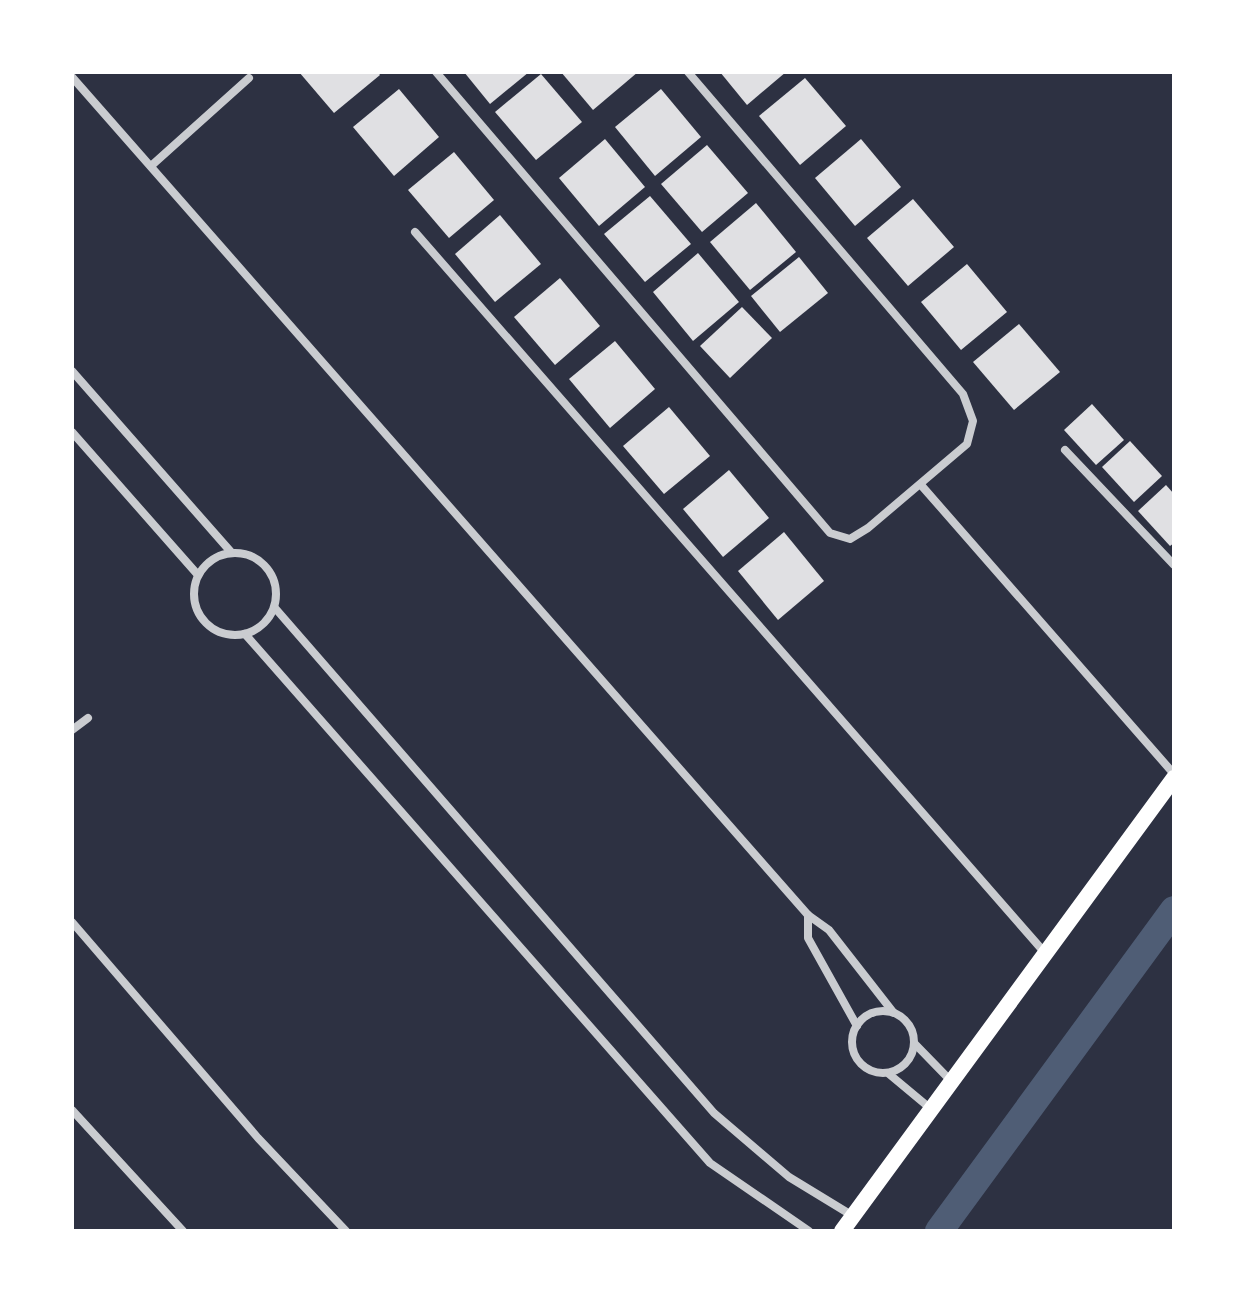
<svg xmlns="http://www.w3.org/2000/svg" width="1246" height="1303" viewBox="0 0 1246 1303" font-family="Manrope,sans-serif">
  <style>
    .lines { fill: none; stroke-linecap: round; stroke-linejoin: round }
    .canal { stroke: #4f5d75; stroke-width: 28 }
    .building { fill: #e0e0e3 }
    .minor { stroke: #caccd0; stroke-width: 8 }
    .secondary { stroke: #fff; stroke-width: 16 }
  </style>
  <rect width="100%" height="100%" fill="#2d3142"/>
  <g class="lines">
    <polyline class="canal" points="939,1231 1174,910"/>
  </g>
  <g class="building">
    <polygon points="299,72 378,72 380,75 334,113"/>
    <polygon points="464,72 529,72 490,104"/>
    <polygon points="561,72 638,72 593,110"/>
    <polygon points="720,72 786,72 747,105"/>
    <polygon points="541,74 582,122 536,160 495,112"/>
    <polygon points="805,78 846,126 800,165 759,116"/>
    <polygon points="399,89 439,137 394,176 353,127"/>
    <polygon points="661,89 701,137 655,176 615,127"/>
    <polygon points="605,139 645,187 599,226 559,178"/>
    <polygon points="861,139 901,187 855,226 815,178"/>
    <polygon points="707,145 748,193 702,232 661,184"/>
    <polygon points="454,152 494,200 449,238 408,190"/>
    <polygon points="650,196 691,244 645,282 604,234"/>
    <polygon points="913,199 954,247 908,286 867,238"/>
    <polygon points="756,203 796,252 750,290 710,242"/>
    <polygon points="500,215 541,264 495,302 455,254"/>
    <polygon points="698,253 739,302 693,341 653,292"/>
    <polygon points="799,257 828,293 780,332 751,296"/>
    <polygon points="967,264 1007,312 961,350 921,302"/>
    <polygon points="560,278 600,326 555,365 514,317"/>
    <polygon points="742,307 772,338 730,378 700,346"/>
    <polygon points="1019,324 1060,372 1014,410 973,362"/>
    <polygon points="615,341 655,389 610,428 569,379"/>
    <polygon points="1092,404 1124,440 1096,465 1064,430"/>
    <polygon points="669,407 710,456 664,494 623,446"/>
    <polygon points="1130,441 1162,476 1134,502 1102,467"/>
    <polygon points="729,470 769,518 723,557 683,509"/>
    <polygon points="1166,485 1174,494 1174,543 1170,546 1138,511"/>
    <polygon points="784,532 824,581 778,620 738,571"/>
  </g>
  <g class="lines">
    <g class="minor">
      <polyline points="436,72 830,533 850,539 868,528 967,444 973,421 963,394 688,72"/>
      <polyline points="72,77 808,915 829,930 893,1012"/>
      <polyline points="151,166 249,78"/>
      <polyline points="415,232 1045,953"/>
      <polyline points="72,371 231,552"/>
      <polyline points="72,432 198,575"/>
      <polyline points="1065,450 1174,565"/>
      <polyline points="921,485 1174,774"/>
      <circle cx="235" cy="594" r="41"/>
      <polyline points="275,608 714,1113 789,1177 853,1216"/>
      <polyline points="245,634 710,1163 809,1231"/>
      <polyline points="72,730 88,718"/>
      <polyline points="808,915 808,938 857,1026"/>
      <polyline points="72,922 258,1138 346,1231"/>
      <circle cx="883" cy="1042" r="31"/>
      <polyline points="915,1044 951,1081"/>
      <polyline points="889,1074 931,1109"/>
      <polyline points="72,1110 183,1231"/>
    </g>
    <polyline class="secondary" points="842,1231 1174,778"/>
  </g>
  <rect width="1246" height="1303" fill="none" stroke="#ffffff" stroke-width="148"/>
</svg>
